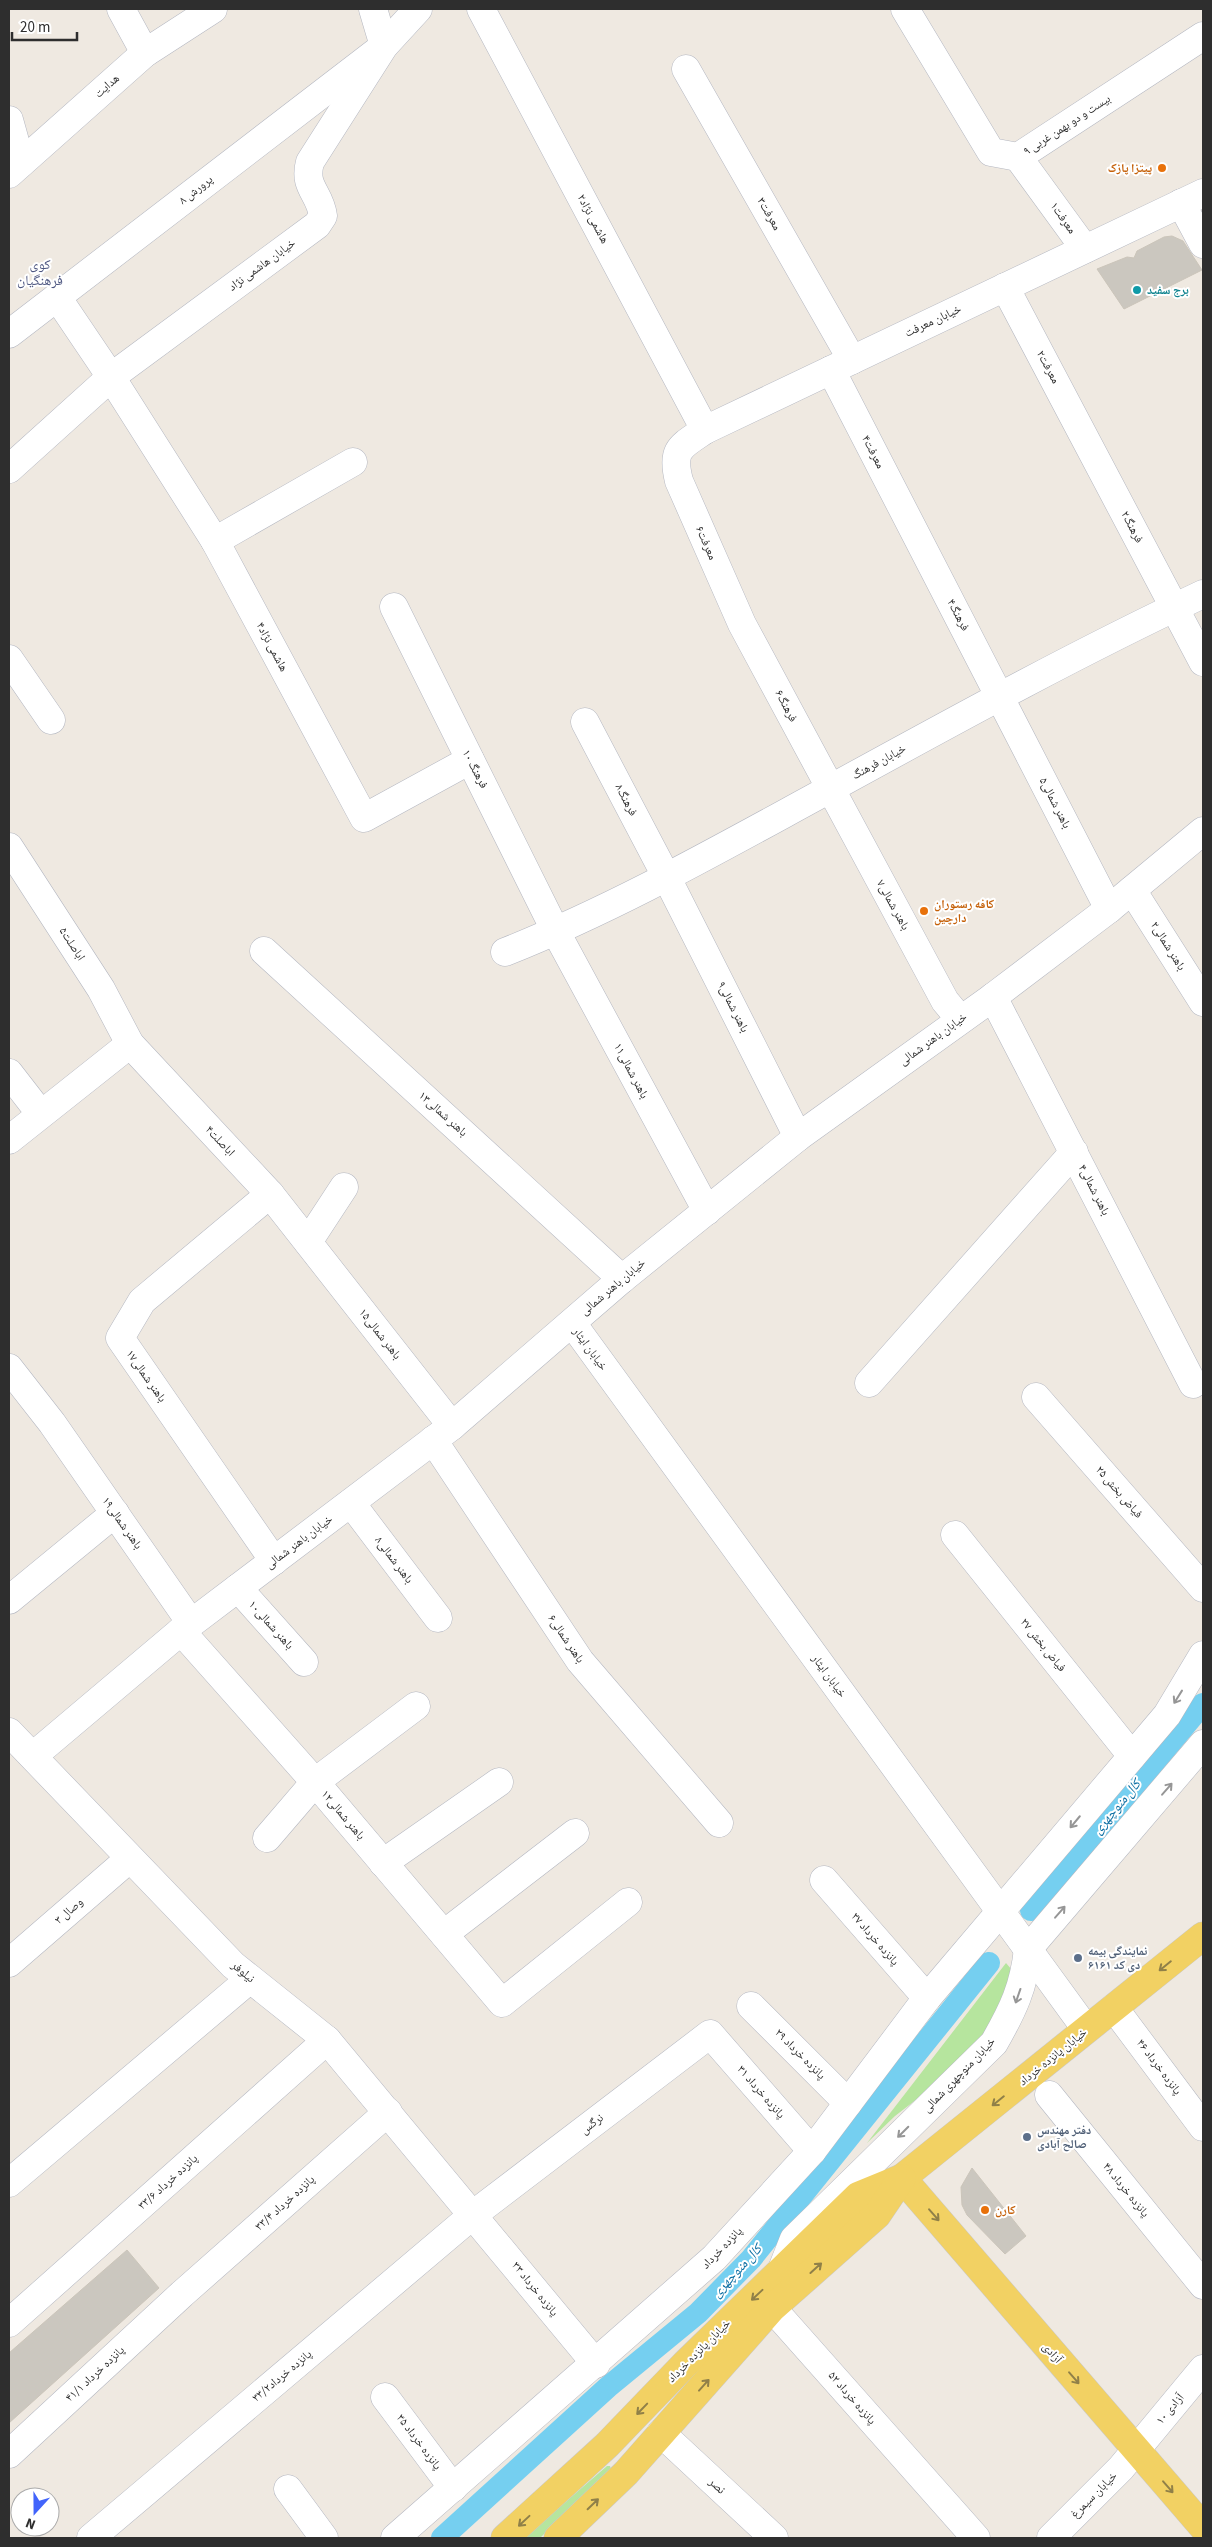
<svg xmlns="http://www.w3.org/2000/svg" width="1212" height="2547" viewBox="0 0 1212 2547" font-family="'Source Sans 3','Noto Naskh Arabic',sans-serif">
  <style>
    .green { fill: #b6e59e }
    .lines { fill: none; stroke-linecap: round; stroke-linejoin: round }
    .canal { stroke: #75cff0; stroke-width: 22 }
    .building { fill: #cbc7bf; stroke: #cbc5ba }
    .minor-casing { stroke: #b4b7c1; stroke-width: 29 }
    .major-casing { stroke: #c9c9c9; stroke-width: 29 }
    .minor { stroke: #fff; stroke-width: 28 }
    .major { stroke: #f2d163; stroke-width: 28 }
    .oneway { stroke: #969696 }
    .oneway2 { stroke: #908048 }
    .food-dot { fill: #e8710a; stroke: #fff; stroke-width: 2 }
    .culture-dot { fill: #0f9aa8; stroke: #fff; stroke-width: 2 }
    .service-dot { fill: #5c6f8a; stroke: #fff; stroke-width: 2 }
    .labels { text-anchor: middle; dominant-baseline: central; stroke-width: 4; stroke-linejoin: round; paint-order: stroke }
    .street-label { font-size: 12px; fill: #2e2e2e; stroke: #fff }
    .food-label { font-size: 12px; font-weight: bold; fill: #c56008; stroke: #fff; text-anchor: start }
    .culture-label { font-size: 12px; font-weight: bold; fill: #0d838f; stroke: #fff; text-anchor: start }
    .service-label { font-size: 12px; font-weight: bold; fill: #4e5e75; stroke: #fff; text-anchor: start }
    .neighbourhood-label { font-size: 14px; fill: #4d5680; stroke: #fff }
    .water-label { font-size: 14px; font-style: italic; fill: #0d6fa3; stroke: #fff }
  </style>
  <rect width="100%" height="100%" fill="#efe9e1"/>
  <g class="green">
    <polygon points="1006,1963 1017,1976 997,2023 948,2075 895,2116 867,2143"/>
    <polygon points="607,2466 610,2466 611,2469 540,2538 524,2538"/>
  </g>
  <g class="lines">
    <g class="canal">
      <polyline points="1031,1910 1203,1704"/>
      <polyline points="442,2538 608,2387 698,2313 751,2259 989,1963"/>
    </g>
  </g>
  <g class="building">
    <polygon points="1172,236 1183,241 1202,270 1124,309 1097,269 1127,257 1134,258 1137,251 1164,237"/>
    <polygon points="972,2168 1026,2236 1005,2254 967,2215 962,2205 961,2187"/>
    <polygon points="127,2250 159,2288 9,2423 9,2353"/>
  </g>
  <g class="lines">
    <defs>
      <g id="minor">
        <polyline points="121,9 145,53"/>
        <polyline points="481,9 705,430"/>
        <polyline points="905,9 991,152 1018,157 1203,36"/>
        <polyline points="686,69 852,360"/>
        <polyline points="9,120 21,163"/>
        <polyline points="1018,157 1085,249"/>
        <polyline points="9,174 145,53 213,9"/>
        <polyline points="1181,203 1203,244"/>
        <polyline points="1005,287 1203,662"/>
        <polyline points="57,297 111,377 215,541 364,818 470,760"/>
        <polyline points="9,334 384,46 373,9"/>
        <polyline points="831,370 1109,909"/>
        <path d="M9,469L111,377L317,225L323,216C320,192 303,188 310,162L384,46L418,9"/>
        <polyline points="215,541 353,462"/>
        <polyline points="394,607 556,932 707,1211"/>
        <polyline points="9,659 51,720"/>
        <polyline points="585,722 667,878 798,1137"/>
        <polyline points="9,847 101,989 130,1044 270,1194 452,1426"/>
        <polyline points="1132,890 1203,1002"/>
        <polyline points="264,951 622,1279"/>
        <path d="M505,952C613,909 714,852 815,797C943,727 1071,656 1203,594"/>
        <polyline points="993,997 1193,1384"/>
        <path d="M960,1019L945,1001L742,624L679,481C671,449 680,447 705,430L1203,193"/>
        <polyline points="9,1073 40,1113"/>
        <polyline points="9,1140 130,1044"/>
        <polyline points="270,1194 142,1301 120,1338 274,1561"/>
        <polyline points="308,1242 344,1187"/>
        <polyline points="572,1323 1086,2029"/>
        <polyline points="9,1368 52,1423 191,1623"/>
        <polyline points="869,1383 1074,1152"/>
        <polyline points="1036,1397 1203,1588"/>
        <polyline points="433,1440 580,1661 719,1823"/>
        <polyline points="351,1503 438,1618"/>
        <polyline points="955,1535 1132,1756"/>
        <polyline points="238,1588 304,1662"/>
        <polyline points="9,1600 115,1513"/>
        <polyline points="181,1631 315,1782 502,2003 628,1902"/>
        <polyline points="9,1732 233,1965 327,2040 596,2364"/>
        <polyline points="33,1756 181,1631 452,1426 622,1279 798,1137 993,997 1109,909 1203,831"/>
        <polyline points="267,1838 315,1782 416,1706"/>
        <polyline points="383,1863 499,1782"/>
        <polyline points="824,1880 927,1998"/>
        <polyline points="444,1934 575,1833"/>
        <polyline points="9,1963 129,1859"/>
        <polyline points="751,2006 848,2103"/>
        <polyline points="1114,2008 1203,2127"/>
        <polyline points="1049,2095 1203,2285"/>
        <polyline points="9,2183 250,1979"/>
        <path d="M781,2272L794,2239L994,2043C1013,2010 1024,1987 1028,1949L1203,1744"/>
        <polyline points="772,2308 976,2538"/>
        <polyline points="9,2323 327,2040"/>
        <polyline points="385,2397 453,2488"/>
        <polyline points="661,2433 774,2538"/>
        <polyline points="9,2454 182,2294 388,2112"/>
        <polyline points="288,2489 324,2538"/>
        <polyline points="91,2538 474,2214 710,2034 812,2151"/>
        <polyline points="395,2538 714,2258 812,2151 927,1998 1167,1715 1203,1655"/>
        <polyline points="1051,2538 1121,2468 1203,2369"/>
      </g>
      <g id="major">
        <polyline points="902,2178 1203,2527"/>
        <polyline points="505,2538 607,2445 685,2364 858,2196 902,2178 1203,1936"/>
        <polyline points="558,2538 626,2473 772,2308 877,2215 902,2178"/>
      </g>
    </defs>
    <use href="#minor" class="minor-casing"/>
    <use href="#major" class="major-casing"/>
    <use href="#minor" class="minor"/>
    <use href="#major" class="major"/>
  </g>
  <defs><path id="oneway-shaft" d="M-6 0H5M1.5-3L5.5 0L1.5 3" fill="none" stroke-width="1.6" stroke-linecap="round" stroke-linejoin="round" transform="scale(1.25)"/></defs>
  <g class="oneway">
    <use href="#oneway-shaft" transform="translate(1178 1697) rotate(122)"/>
    <use href="#oneway-shaft" transform="translate(1167 1789) rotate(-49)"/>
    <use href="#oneway-shaft" transform="translate(1075 1822) rotate(130)"/>
    <use href="#oneway-shaft" transform="translate(1060 1912) rotate(-49)"/>
    <use href="#oneway-shaft" transform="translate(1018 1996) rotate(109)"/>
    <use href="#oneway-shaft" transform="translate(903 2132) rotate(135)"/>
  </g>
  <g class="oneway2">
    <use href="#oneway-shaft" transform="translate(1165 1966) rotate(141)"/>
    <use href="#oneway-shaft" transform="translate(998 2101) rotate(141)"/>
    <use href="#oneway-shaft" transform="translate(934 2215) rotate(49)"/>
    <use href="#oneway-shaft" transform="translate(816 2268) rotate(-42)"/>
    <use href="#oneway-shaft" transform="translate(757 2295) rotate(137)"/>
    <use href="#oneway-shaft" transform="translate(1074 2378) rotate(49)"/>
    <use href="#oneway-shaft" transform="translate(704 2385) rotate(-48)"/>
    <use href="#oneway-shaft" transform="translate(642 2409) rotate(134)"/>
    <use href="#oneway-shaft" transform="translate(1168 2487) rotate(49)"/>
    <use href="#oneway-shaft" transform="translate(593 2504) rotate(-44)"/>
    <use href="#oneway-shaft" transform="translate(524 2521) rotate(137)"/>
  </g>
  <g class="food-dot">
    <circle cx="1162" cy="168" r="5"/>
    <circle cx="924" cy="911" r="5"/>
    <circle cx="985" cy="2210" r="5"/>
  </g>
  <circle class="culture-dot" cx="1137" cy="290" r="5"/>
  <g class="service-dot">
    <circle cx="1078" cy="1958" r="5"/>
    <circle cx="1027" cy="2137" r="5"/>
  </g>
  <g class="labels">
    <g class="street-label">
      <text transform="translate(107 86) rotate(-42)">هدایت</text>
      <text transform="translate(1067 125) rotate(-33)">بیست و دو بهمن غربی ۹</text>
      <text transform="translate(196 190) rotate(-38)">پرورش ۸</text>
      <text transform="translate(769 214) rotate(60)">معرفت۳</text>
      <text transform="translate(1063 218) rotate(55)">معرفت۱</text>
      <text transform="translate(593 219) rotate(62)">هاشمی نژاد۲</text>
      <text transform="translate(262 265) rotate(-36)">خیابان هاشمی نژاد</text>
      <text transform="translate(933 321) rotate(-25)">خیابان معرفت</text>
      <text transform="translate(1048 367) rotate(62)">معرفت۲</text>
      <text transform="translate(873 452) rotate(63)">معرفت۴</text>
      <text transform="translate(1132 527) rotate(62)">فرهنگ۲</text>
      <text transform="translate(706 543) rotate(66)">معرفت۶</text>
      <text transform="translate(958 615) rotate(62)">فرهنگ۴</text>
      <text transform="translate(272 647) rotate(62)">هاشمی نژاد۴</text>
      <text transform="translate(786 706) rotate(62)">فرهنگ۶</text>
      <text transform="translate(879 762) rotate(-29)">خیابان فرهنگ</text>
      <text transform="translate(475 769) rotate(63)">فرهنگ ۱۰</text>
      <text transform="translate(626 800) rotate(62)">فرهنگ۸</text>
      <text transform="translate(1055 803) rotate(63)">باهنر شمالی۵</text>
      <text transform="translate(893 905) rotate(61)">باهنر شمالی۷</text>
      <text transform="translate(72 944) rotate(57)">اباصلت۵</text>
      <text transform="translate(1168 946) rotate(58)">باهنر شمالی۲</text>
      <text transform="translate(733 1007) rotate(63)">باهنر شمالی۹</text>
      <text transform="translate(933 1039) rotate(-36)">خیابان باهنر شمالی</text>
      <text transform="translate(631 1071) rotate(62)">باهنر شمالی۱۱</text>
      <text transform="translate(443 1114) rotate(42)">باهنر شمالی۱۳</text>
      <text transform="translate(220 1141) rotate(47)">اباصلت۴</text>
      <text transform="translate(1094 1190) rotate(63)">باهنر شمالی۴</text>
      <text transform="translate(613 1287) rotate(-40)">خیابان باهنر شمالی</text>
      <text transform="translate(380 1334) rotate(52)">باهنر شمالی۱۵</text>
      <text transform="translate(590 1349) rotate(54)">خیابان ایثار</text>
      <text transform="translate(146 1376) rotate(55)">باهنر شمالی۱۷</text>
      <text transform="translate(1119 1492) rotate(49)">فیاض بخش ۲۵</text>
      <text transform="translate(122 1523) rotate(55)">باهنر شمالی۱۹</text>
      <text transform="translate(299 1542) rotate(-37)">خیابان باهنر شمالی</text>
      <text transform="translate(394 1560) rotate(53)">باهنر شمالی۸</text>
      <text transform="translate(271 1625) rotate(48)">باهنر شمالی۱۰</text>
      <text transform="translate(566 1639) rotate(56)">باهنر شمالی۶</text>
      <text transform="translate(1043 1645) rotate(51)">فیاض بخش ۲۷</text>
      <text transform="translate(829 1676) rotate(54)">خیابان ایثار</text>
      <text transform="translate(343 1815) rotate(50)">باهنر شمالی۱۲</text>
      <text transform="translate(69 1911) rotate(-41)">وصال ۳</text>
      <text transform="translate(875 1939) rotate(49)">پانزده خرداد ۲۷</text>
      <text transform="translate(243 1972) rotate(40)">نیلوفر</text>
      <text transform="translate(800 2054) rotate(45)">پانزده خرداد ۲۹</text>
      <text transform="translate(1053 2057) rotate(-39)">خیابان پانزده خرداد</text>
      <text transform="translate(1159 2067) rotate(53)">پانزده خرداد ۴۶</text>
      <text transform="translate(959 2075) rotate(-46)">خیابان منوچهری شمالی</text>
      <text transform="translate(761 2092) rotate(49)">پانزده خرداد ۳۱</text>
      <text transform="translate(592 2124) rotate(-37)">نرگس</text>
      <text transform="translate(168 2182) rotate(-42)">پانزده خرداد ۳۳/۶</text>
      <text transform="translate(1126 2190) rotate(51)">پانزده خرداد ۴۸</text>
      <text transform="translate(285 2203) rotate(-42)">پانزده خرداد ۳۳/۴</text>
      <text transform="translate(722 2248) rotate(-46)">پانزده خرداد</text>
      <text transform="translate(535 2289) rotate(51)">پانزده خرداد ۳۳</text>
      <text transform="translate(699 2351) rotate(-45)">خیابان پانزده خرداد</text>
      <text transform="translate(1052 2353) rotate(49)">آزادی</text>
      <text transform="translate(95 2374) rotate(-43)">پانزده خرداد ۴۱/۱</text>
      <text transform="translate(282 2376) rotate(-40)">پانزده خرداد۳۳/۲</text>
      <text transform="translate(852 2398) rotate(49)">پانزده خرداد ۵۲</text>
      <text transform="translate(1170 2409) rotate(-50)">آزادی ۱۰</text>
      <text transform="translate(419 2442) rotate(53)">پانزده خرداد ۳۵</text>
      <text transform="translate(717 2486) rotate(43)">نصر</text>
      <text transform="translate(1094 2495) rotate(-45)">خیابان سیمرغ</text>
    </g>
    <g class="food-label">
      <text x="1152" y="168" text-anchor="end">پیتزا پازک</text>
      <text x="934" y="904">کافه رستوران<tspan x="934" dy="14">دارچین</tspan></text>
      <text x="995" y="2210">کارن</text>
    </g>
    <g class="culture-label">
      <text x="1147" y="290">برج سفید</text>
    </g>
    <g class="service-label">
      <text x="1088" y="1951">نمایندگی بیمه<tspan x="1088" dy="14">دی کد ۶۱۶۱</tspan></text>
      <text x="1037" y="2130">دفتر مهندس<tspan x="1037" dy="14">صالح آبادی</tspan></text>
    </g>
    <g class="neighbourhood-label">
      <text x="40" y="265">کوی<tspan x="40" dy="16">فرهنگیان</tspan></text>
    </g>
    <g class="water-label">
      <text transform="translate(1117 1807) rotate(-50)">کال منوچهری</text>
      <text transform="translate(737 2271) rotate(-47)">کال منوچهری</text>
    </g>
  </g>
  <rect width="1212" height="2547" fill="none" stroke="#2e2e2e" stroke-width="20"/>
  <g transform="translate(35 2512) rotate(201)"><circle r="24" fill="#ffffff" stroke="#ababab"/>
  <path d="M0-4L9 19L0 12L-9 19Z" fill="#4264fb"/>
  <text y="-8" font-size="14" font-weight="bold" text-anchor="middle" fill="#2e2e2e">N</text>
  </g>
  <path d="M12 32v8h65v-8" fill="none" stroke="#2e2e2e" stroke-width="2.5"/>
  <text x="20" y="32" font-size="15" fill="#2e2e2e" stroke="#ffffff" stroke-width="4" paint-order="stroke">20 m</text>
</svg>
